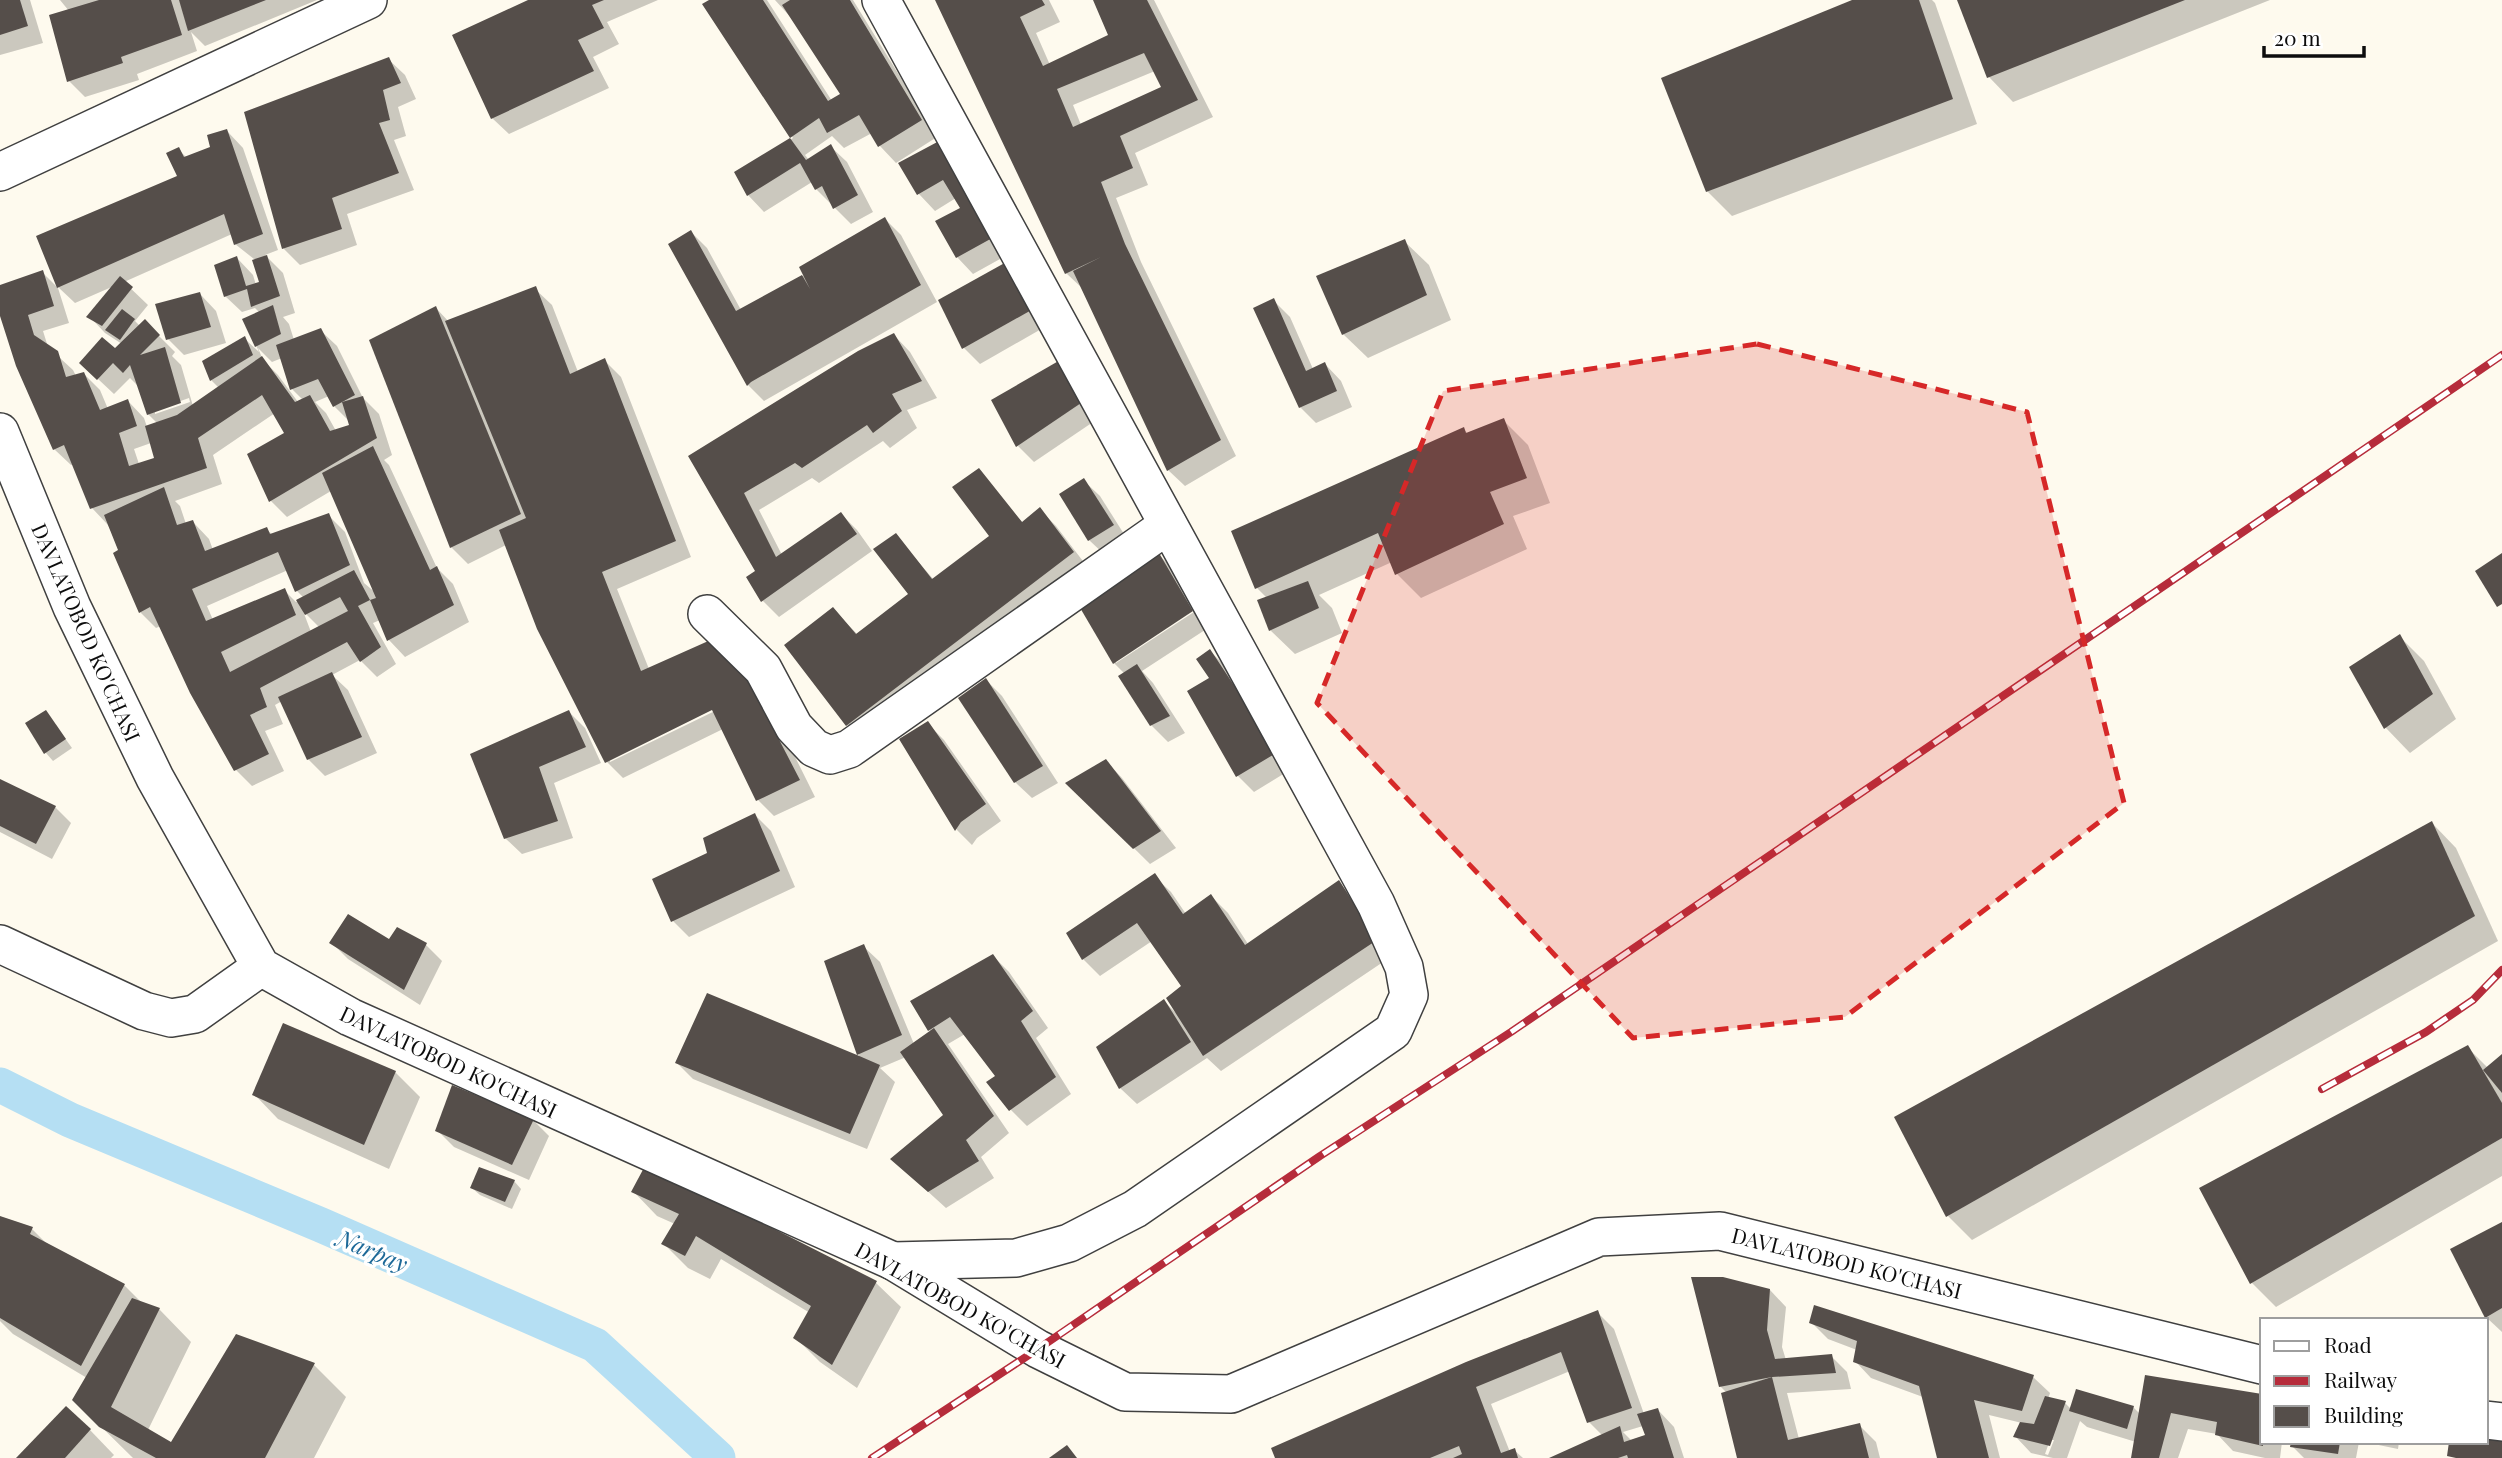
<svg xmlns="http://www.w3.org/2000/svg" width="2502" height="1458" viewBox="0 0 2502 1458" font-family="'Playfair Display',serif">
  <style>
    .shadow { fill: #0003; fill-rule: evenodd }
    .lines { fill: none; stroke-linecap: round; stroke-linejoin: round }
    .canal { stroke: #b5dff3; stroke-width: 35 }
    .building { fill: #554e4a; fill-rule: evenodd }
    .minor-casing { stroke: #404040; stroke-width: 40 }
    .minor { stroke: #fff; stroke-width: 37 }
    .rail-casing { stroke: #b62c3b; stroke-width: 8 }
    .rail { stroke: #fff; stroke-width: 5; stroke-dasharray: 16; stroke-linecap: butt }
    .marked { fill: #d62828; fill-opacity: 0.2; stroke: #d62828; stroke-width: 5; stroke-dasharray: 14 9; stroke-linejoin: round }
    .labels { text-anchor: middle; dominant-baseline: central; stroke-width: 7; stroke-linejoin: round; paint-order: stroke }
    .street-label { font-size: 21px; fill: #0d0d0d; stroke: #fff }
    .water-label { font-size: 23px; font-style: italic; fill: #1d6998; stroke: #fff }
  </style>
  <rect width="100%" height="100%" fill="#fefaee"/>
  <g class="shadow">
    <polygon points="0,0 30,0 43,43 0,55"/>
    <polygon points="60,0 317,0 205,46 191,32 197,51 137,74 139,80 85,97 69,81 69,11"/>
    <polygon points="533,0 658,0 607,22 619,44 593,57 609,88 509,134 492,118"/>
    <polygon points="712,0 767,0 832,101 842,95 794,21 775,0 853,0 937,137 896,163 880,146 872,133 844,148 832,136 805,155 809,160 830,146 847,162 873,212 851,224 816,189 812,182 764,212 748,195 736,173 793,138 704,5"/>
    <path d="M937,0H1049L1060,22L1036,33L1050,65L1110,36L1094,0H1154L1213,117L1135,153L1148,185L1116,198L1141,262L1236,456L1185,486L1168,470L1083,289L1066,273ZM1155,71L1163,88L1081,125L1073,105Z"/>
    <polygon points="1856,0 1932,0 1935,3 1977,124 1732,216 1707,191"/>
    <polygon points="1959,0 2270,0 2013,102 1989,77"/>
    <polygon points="388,59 405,75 416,99 398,107 406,136 394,140 414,190 347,214 357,245 300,265 284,249 246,113"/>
    <path d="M227,131L243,148L278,250L265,255L283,273L295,313L283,317L289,324L294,340L320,330L337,346L363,398L379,414L392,455L384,460L389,465L437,568L453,584L469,622L405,657L389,640L380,620L373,623L396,664L377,677L360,660L332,675L348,690L377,753L325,776L308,759L282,701L275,705L283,724L265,731L284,771L252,786L236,770L161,626L156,628L140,612L121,551L108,525L92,508L74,464L71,465L54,449L0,310V286L42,272L58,288L69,323L43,331L48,347L73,370L76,376L84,374L100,390L108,409L128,401L144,418L147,427L158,424L148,414L139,387L130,378L114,394L98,379L115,351L122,344L105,333L89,316L114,286L75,303L58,287L179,177L178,149L187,158L212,148ZM232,234L235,244L254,259L262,284L256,285L253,275L237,258L225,296L242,312L255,308L260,313L245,320L259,352L245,339L204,362L211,380L219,388L193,406L181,365L172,356L175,352L145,322L140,326L135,321L148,305L124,282ZM258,348L272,362L282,358L292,389L303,400L298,402L278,375L263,360ZM329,396L334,406L349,421L351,426L336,431L326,413L315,402ZM189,398L190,402L155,414V410ZM275,413L287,433L271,501L287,517L331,491L376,593L364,583L345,532L328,515L273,535L266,529L213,550L209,539L193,522L186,524L180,506L175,501L222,484L213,455ZM151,443L156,459L139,464L134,449ZM288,570L297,591L304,598L296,602L284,590L213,620L207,606ZM303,611L320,628L311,632Z"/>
    <polygon points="941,142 1009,254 973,274 957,257 963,208 956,198 935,211 919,194 901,163"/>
    <polygon points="885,219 901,235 937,302 764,401 748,385 671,244 691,232 707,248 741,310 805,275"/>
    <polygon points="1404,241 1429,265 1451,320 1368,358 1343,334"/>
    <polygon points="1009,263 1050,324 980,364 964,348"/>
    <path d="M535,289L552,305L578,372L604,360L621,377L691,557L617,589L649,669L733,632L815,797L774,816L758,800L723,729L623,778L607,762L506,545L468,564L451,547L436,308L449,322ZM719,705L721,708L610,762V758Z"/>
    <polygon points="200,294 216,311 226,343 184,355 168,339"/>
    <polygon points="1274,301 1290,317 1313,369 1325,364 1341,381 1352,407 1316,423 1300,407"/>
    <polygon points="894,335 910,352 937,398 907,410 917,428 890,448 883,441 819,483 812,478 759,510 782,555 841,514 857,530 872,551 779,617 763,601 748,578 757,572 690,456"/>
    <polygon points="1061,361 1099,418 1034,462 1018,446"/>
    <polygon points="1503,420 1528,445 1550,503 1513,516 1527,549 1421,598 1397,574 1392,562 1319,595 1332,608 1342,633 1295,654 1270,630 1267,598 1257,588 1464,429 1468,434"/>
    <polygon points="978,471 1023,523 1040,510 1056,526 1089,569 864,741 847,725 833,609 858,635 910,595 895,535 934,580 992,537"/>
    <polygon points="1083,480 1100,496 1129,542 1106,556 1089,540"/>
    <polygon points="1159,555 1175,571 1196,607 1116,659 1116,663 1197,610 1208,628 1142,671 1153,683 1185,733 1168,742 1151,725 1125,674 1114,663"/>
    <polygon points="2400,637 2424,661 2456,719 2410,753 2386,728 2351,667"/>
    <polygon points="1210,651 1226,667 1293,768 1254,792 1237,775 1212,678"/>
    <polygon points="986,680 1002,696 1058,783 1032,798 1015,782"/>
    <polygon points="46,712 72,748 53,761 46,753 28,723"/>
    <polygon points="569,712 585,728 601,763 554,783 573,838 522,854 505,838 472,755"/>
    <polygon points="928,724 944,740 1001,821 977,838 972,845 957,830 902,740"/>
    <polygon points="1106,761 1122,778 1176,848 1150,864 1068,783"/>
    <polygon points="0,781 55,807 71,823 52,859 0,832"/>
    <polygon points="755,815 771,831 795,887 689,937 673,921 709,854"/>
    <polygon points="2432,823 2456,848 2498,941 1972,1240 1948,1216"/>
    <polygon points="1154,876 1171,892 1186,914 1211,896 1228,913 1248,944 1339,883 1355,899 1392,956 1221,1071 1207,1058 1137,1104 1120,1088 1164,1001 1176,1013 1183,987 1152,941 1100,976 1083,959 1068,934"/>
    <polygon points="332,943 426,945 442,961 420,1005 348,959"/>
    <polygon points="863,946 880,962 914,1044 931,1032 929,1030 993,956 1009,972 1048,1028 1036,1038 1071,1094 1027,1126 1010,1109 997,1076 965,1034 948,1044 1009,1133 981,1157 994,1178 946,1208 892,1159 945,1115 906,1057 880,1068 895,1082 867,1149 693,1079 677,1063 860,1058 826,962"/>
    <polygon points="2468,1048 2488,1068 2502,1056 2502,1176 2276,1307 2252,1283"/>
    <polygon points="395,1072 420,1097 389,1169 278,1119 254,1094"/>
    <polygon points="533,1120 549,1136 529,1180 454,1147 437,1130"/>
    <polygon points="646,1167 876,1283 901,1307 857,1388 820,1362 796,1338 810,1313 721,1259 710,1279 688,1268 664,1244 675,1224 657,1216 633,1191"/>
    <polygon points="514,1181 521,1189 512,1209 480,1195 472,1188"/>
    <polygon points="0,1217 32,1229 50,1247 124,1285 142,1303 159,1309 191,1342 148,1430 172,1444 314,1365 346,1397 314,1458 133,1458 74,1400 87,1378 13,1334 0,1321"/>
    <polygon points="2502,1224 2502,1332 2486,1317"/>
    <polygon points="1770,1290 1786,1307 1782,1347 1786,1360 1831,1356 1847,1372 1851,1389 1787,1393 1799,1439 1859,1425 1876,1442 1880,1458 1739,1458 1727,1393 1720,1386"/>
    <path d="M1597,1312L1614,1329L1644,1414L1658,1410L1674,1427L1684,1458H1553L1603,1436L1589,1422L1570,1371L1491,1404L1510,1452L1514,1450L1523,1458H1277ZM1643,1426L1647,1436L1632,1441L1623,1432Z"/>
    <path d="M1811,1322L2033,1377L2050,1393L2048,1399L2065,1403L2071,1409L2133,1407L2141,1415L2147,1377L2262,1396V1442H2282L2280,1458H2265L2233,1451L2217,1434L2188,1429L2178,1458H2134L2136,1442L2087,1427L2080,1421L2067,1458H2053L2031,1453L2015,1436L2022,1423L1989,1415L2000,1458H1939L1923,1397L1871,1378L1855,1361L1857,1350L1828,1339ZM2050,1440H2054L2048,1455L2045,1454Z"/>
    <polygon points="90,1430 114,1455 111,1458 19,1458"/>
    <polygon points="2292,1442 2359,1442 2356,1458 2304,1458 2292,1446"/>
    <polygon points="2364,1442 2399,1442 2398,1449"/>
  </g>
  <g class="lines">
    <polyline class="canal" points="0,1085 70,1120 321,1225 595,1345 718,1458"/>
  </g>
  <g class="building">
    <polygon points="0,0 20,0 28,26 0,35"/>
    <polygon points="99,0 171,0 182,35 121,57 123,63 67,82 49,15"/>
    <polygon points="179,0 266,0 188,31"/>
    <polygon points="528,0 604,0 592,5 604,28 578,40 594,71 491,119 452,35"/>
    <polygon points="709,0 763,0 828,101 840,94 782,5 790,0 850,0 922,120 878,147 859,115 827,133 819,118 790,138 702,4"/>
    <path d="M935,0H1042L1045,5L1020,17L1043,66L1108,35L1093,0H1147L1198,100L1120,136L1133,168L1101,182L1125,244L1221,440L1167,471L1073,271L1101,257L1065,274ZM1144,53L1161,87L1073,127L1057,89Z"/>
    <polygon points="1852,0 1919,0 1953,99 1706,192 1661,78"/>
    <polygon points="1957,0 2185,0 1987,78"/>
    <polygon points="389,57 401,83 383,90 390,120 379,123 399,173 332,198 342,229 282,249 244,112"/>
    <polygon points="227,129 263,234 234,245 224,214 57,288 36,236 177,176 166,153 179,147 184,157 210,147 207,135"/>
    <polygon points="790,138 806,160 831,144 858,195 833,209 822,186 815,190 800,163 747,196 734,172"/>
    <polygon points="941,140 994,237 956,258 935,221 960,208 943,180 917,195 898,163"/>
    <polygon points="885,217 921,285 751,382 747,386 668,244 691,230 736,311 802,275 810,289 799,267"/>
    <polygon points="1405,239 1427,295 1342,335 1316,276"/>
    <polygon points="267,255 280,296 251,307 247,289 224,297 214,265 237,256 246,286 259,282 252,260"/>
    <polygon points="1010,260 1035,308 962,349 938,300"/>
    <polygon points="43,270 54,306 28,315 34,335 58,351 66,377 84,372 100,410 128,399 137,426 119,433 129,466 154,458 145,426 177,415 262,356 295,402 310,395 330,431 349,425 342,402 363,396 377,438 269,502 247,454 284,433 262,395 198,438 207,468 90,509 64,445 53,450 16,366 0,316 0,285"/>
    <polygon points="120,276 133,287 102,326 86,317"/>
    <polygon points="536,286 570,374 605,358 676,541 602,572 641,671 733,630 768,698 759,701 800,780 756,801 712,710 605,763 537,629 499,530 526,518 445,321"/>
    <polygon points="200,292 211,327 166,340 155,304"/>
    <polygon points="1274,298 1306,371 1325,362 1337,391 1299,408 1253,308"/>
    <polygon points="273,305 281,334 255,347 242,319"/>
    <polygon points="436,306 521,514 450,548 369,340"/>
    <polygon points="122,309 135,319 120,340 105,330"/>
    <polygon points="145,319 160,335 140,355 165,347 181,403 147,415 130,365 123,373 113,363 97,380 79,363 102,337 115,348"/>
    <polygon points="321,328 355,395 333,407 318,379 290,390 276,345"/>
    <polygon points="894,333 922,381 892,394 902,411 873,433 867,425 802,468 795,463 744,493 776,557 841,512 857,534 761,602 746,577 755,571 688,456 858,351"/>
    <polygon points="245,336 253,355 210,381 202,361"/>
    <polygon points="1062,359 1084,401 1016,447 991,400"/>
    <polygon points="1504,418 1527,478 1490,492 1504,524 1395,575 1378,533 1255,589 1231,531 1464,427 1466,433"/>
    <polygon points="373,446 430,570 437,566 454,605 387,641 370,600 376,598 322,473"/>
    <polygon points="979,468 1022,522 1040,507 1074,552 846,726 784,645 833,607 856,634 908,594 873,549 896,533 932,579 989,536 952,487"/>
    <polygon points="1084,478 1114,525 1088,541 1059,494"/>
    <polygon points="164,487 177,525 193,520 205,551 267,527 270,534 329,513 350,565 295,592 278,552 192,589 206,621 285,588 296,615 221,652 230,672 348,611 340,597 305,615 296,600 354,570 370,600 358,606 381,647 360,662 347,642 260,688 267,707 250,715 269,754 234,771 190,693 150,607 139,613 113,553 118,550 104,515"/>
    <polygon points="1159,553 1193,611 1113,664 1079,606"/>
    <polygon points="2502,553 2502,604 2497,607 2475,571"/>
    <polygon points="1308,581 1319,608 1269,631 1257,600"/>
    <polygon points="2400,634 2433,694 2384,729 2349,667"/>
    <polygon points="1210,649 1278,752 1236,777 1187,691 1209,678 1196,659"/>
    <polygon points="1137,664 1170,716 1150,726 1118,676"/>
    <polygon points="332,672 362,737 307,760 278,697"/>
    <polygon points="986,678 1043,766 1014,783 958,698"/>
    <polygon points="46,710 66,739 44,754 25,723"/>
    <polygon points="569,710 586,747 539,767 558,821 504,839 470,754"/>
    <polygon points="928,721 986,804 961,822 955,831 899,739"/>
    <polygon points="1106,759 1161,831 1133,849 1065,783"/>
    <polygon points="0,779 56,806 36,844 0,826"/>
    <polygon points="755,813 780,871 671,922 652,879 707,853 703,838"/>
    <polygon points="2432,821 2475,916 1946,1217 1894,1117"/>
    <polygon points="1155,873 1183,914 1211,894 1245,945 1339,880 1377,940 1203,1056 1166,998 1181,986 1137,923 1082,960 1066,933"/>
    <polygon points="348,914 389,939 397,927 427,943 404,990 329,943"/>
    <polygon points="864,944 902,1035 857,1055 880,1065 850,1134 675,1063 707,993 857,1055 824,961"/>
    <polygon points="993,954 1033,1011 1021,1021 1056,1077 1009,1111 986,1082 995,1076 950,1017 928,1031 910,1001"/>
    <polygon points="1164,999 1191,1042 1119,1089 1096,1047"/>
    <polygon points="283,1023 396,1071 364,1145 252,1095"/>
    <polygon points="934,1028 994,1116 966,1140 979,1161 928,1192 890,1159 943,1115 900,1052"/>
    <polygon points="2468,1045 2502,1103 2502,1138 2250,1284 2199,1188"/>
    <polygon points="2502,1054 2502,1093 2483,1070"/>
    <polygon points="452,1085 534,1119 512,1165 435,1131"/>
    <polygon points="646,1164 877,1281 832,1365 793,1338 811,1306 696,1236 685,1256 661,1244 679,1214 631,1192"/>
    <polygon points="479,1167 515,1180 505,1202 470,1188"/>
    <polygon points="0,1216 33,1227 30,1234 125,1284 81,1366 0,1318"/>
    <polygon points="2502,1222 2502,1308 2485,1318 2450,1249"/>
    <polygon points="1691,1277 1723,1277 1770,1289 1767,1330 1775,1359 1832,1354 1836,1373 1772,1377 1719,1387"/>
    <polygon points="132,1298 160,1308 111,1407 171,1442 236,1334 315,1363 265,1458 156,1458 99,1427 72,1400"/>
    <polygon points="1814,1305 2034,1375 2022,1411 1974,1400 1989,1458 1937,1458 1919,1386 1853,1362 1857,1341 1809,1323"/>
    <polygon points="1598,1310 1632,1408 1587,1423 1561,1352 1476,1387 1501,1453 1515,1448 1518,1458 1453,1458 1462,1454 1459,1446 1430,1458 1275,1458 1271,1448 1466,1362"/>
    <polygon points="2145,1375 2262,1394 2263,1446 2215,1435 2217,1422 2171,1413 2159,1458 2131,1458"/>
    <polygon points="1772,1377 1788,1440 1860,1423 1869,1458 1737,1458 1721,1393"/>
    <polygon points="2076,1389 2134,1406 2127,1429 2069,1411"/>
    <polygon points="2045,1396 2066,1401 2050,1446 2013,1437 2020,1422 2034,1424"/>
    <polygon points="66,1406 91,1429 65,1458 16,1458"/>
    <polygon points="1658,1408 1674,1458 1628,1458 1627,1455 1618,1458 1549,1458 1620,1426 1624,1442 1645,1435 1637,1414"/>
    <polygon points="2486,1437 2502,1441 2502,1458 2456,1458 2447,1456 2449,1442 2486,1442"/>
    <polygon points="2291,1442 2340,1442 2338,1454 2290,1447"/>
    <polygon points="1067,1445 1077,1458 1049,1458"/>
  </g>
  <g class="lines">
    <defs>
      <g id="minor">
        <polyline points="881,0 1376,904 1404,967 1409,995 1393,1031 1135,1209 1069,1243 1016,1258 893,1261"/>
        <polyline points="0,172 368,0"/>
        <polyline points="0,432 72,607 155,778 261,967 350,1017 893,1261 1038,1349 1125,1392 1231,1394 1599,1237 1720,1231 2262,1365"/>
        <polyline points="707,614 763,669 794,727 814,748 830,755 849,749 1168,525"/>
        <polyline points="0,944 144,1011 171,1018 195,1014 261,967"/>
        <polyline points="2486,1420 2502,1422"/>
      </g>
    </defs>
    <use href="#minor" class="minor-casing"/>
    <use href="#minor" class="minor"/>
    <defs>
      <g id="rail">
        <polyline points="2322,1089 2426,1032 2473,1000 2502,970"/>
        <polyline points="872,1458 1038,1349 1320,1156 1511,1032 2502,355"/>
      </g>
    </defs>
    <use href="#rail" class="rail-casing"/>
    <use href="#rail" class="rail"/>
  </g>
  <path class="marked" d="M1757,344L2027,412L2124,803L1845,1017L1633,1038L1317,703L1443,391Z"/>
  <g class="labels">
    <g class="street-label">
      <text transform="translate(87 632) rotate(66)">DAVLATOBOD KO'CHASI</text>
      <text transform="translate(449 1061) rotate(25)">DAVLATOBOD KO'CHASI</text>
      <text transform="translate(1847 1262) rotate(14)">DAVLATOBOD KO'CHASI</text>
      <text transform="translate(961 1304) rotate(29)">DAVLATOBOD KO'CHASI</text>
    </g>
    <g class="water-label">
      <text transform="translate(373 1250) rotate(23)">Narpay</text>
    </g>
  </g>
  <rect x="2260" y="1318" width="228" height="126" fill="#ffffff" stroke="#9e9e9e" stroke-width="2"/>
  <rect x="2274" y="1341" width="35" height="10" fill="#ffffff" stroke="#9e9e9e" stroke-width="2"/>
  <text x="2324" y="1353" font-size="21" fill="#0d0d0d">Road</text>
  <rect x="2274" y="1376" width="35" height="10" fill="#b62c3b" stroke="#9e9e9e" stroke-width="2"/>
  <text x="2324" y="1388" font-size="21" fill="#0d0d0d">Railway</text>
  <rect x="2274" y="1406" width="35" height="21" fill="#554e4a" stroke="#9e9e9e" stroke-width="2"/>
  <text x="2324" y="1423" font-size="21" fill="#0d0d0d">Building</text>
  <path d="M2264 46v10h100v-10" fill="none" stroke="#0d0d0d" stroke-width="3.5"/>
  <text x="2274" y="46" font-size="21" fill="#0d0d0d" stroke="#ffffff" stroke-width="5" paint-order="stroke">20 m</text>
</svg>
